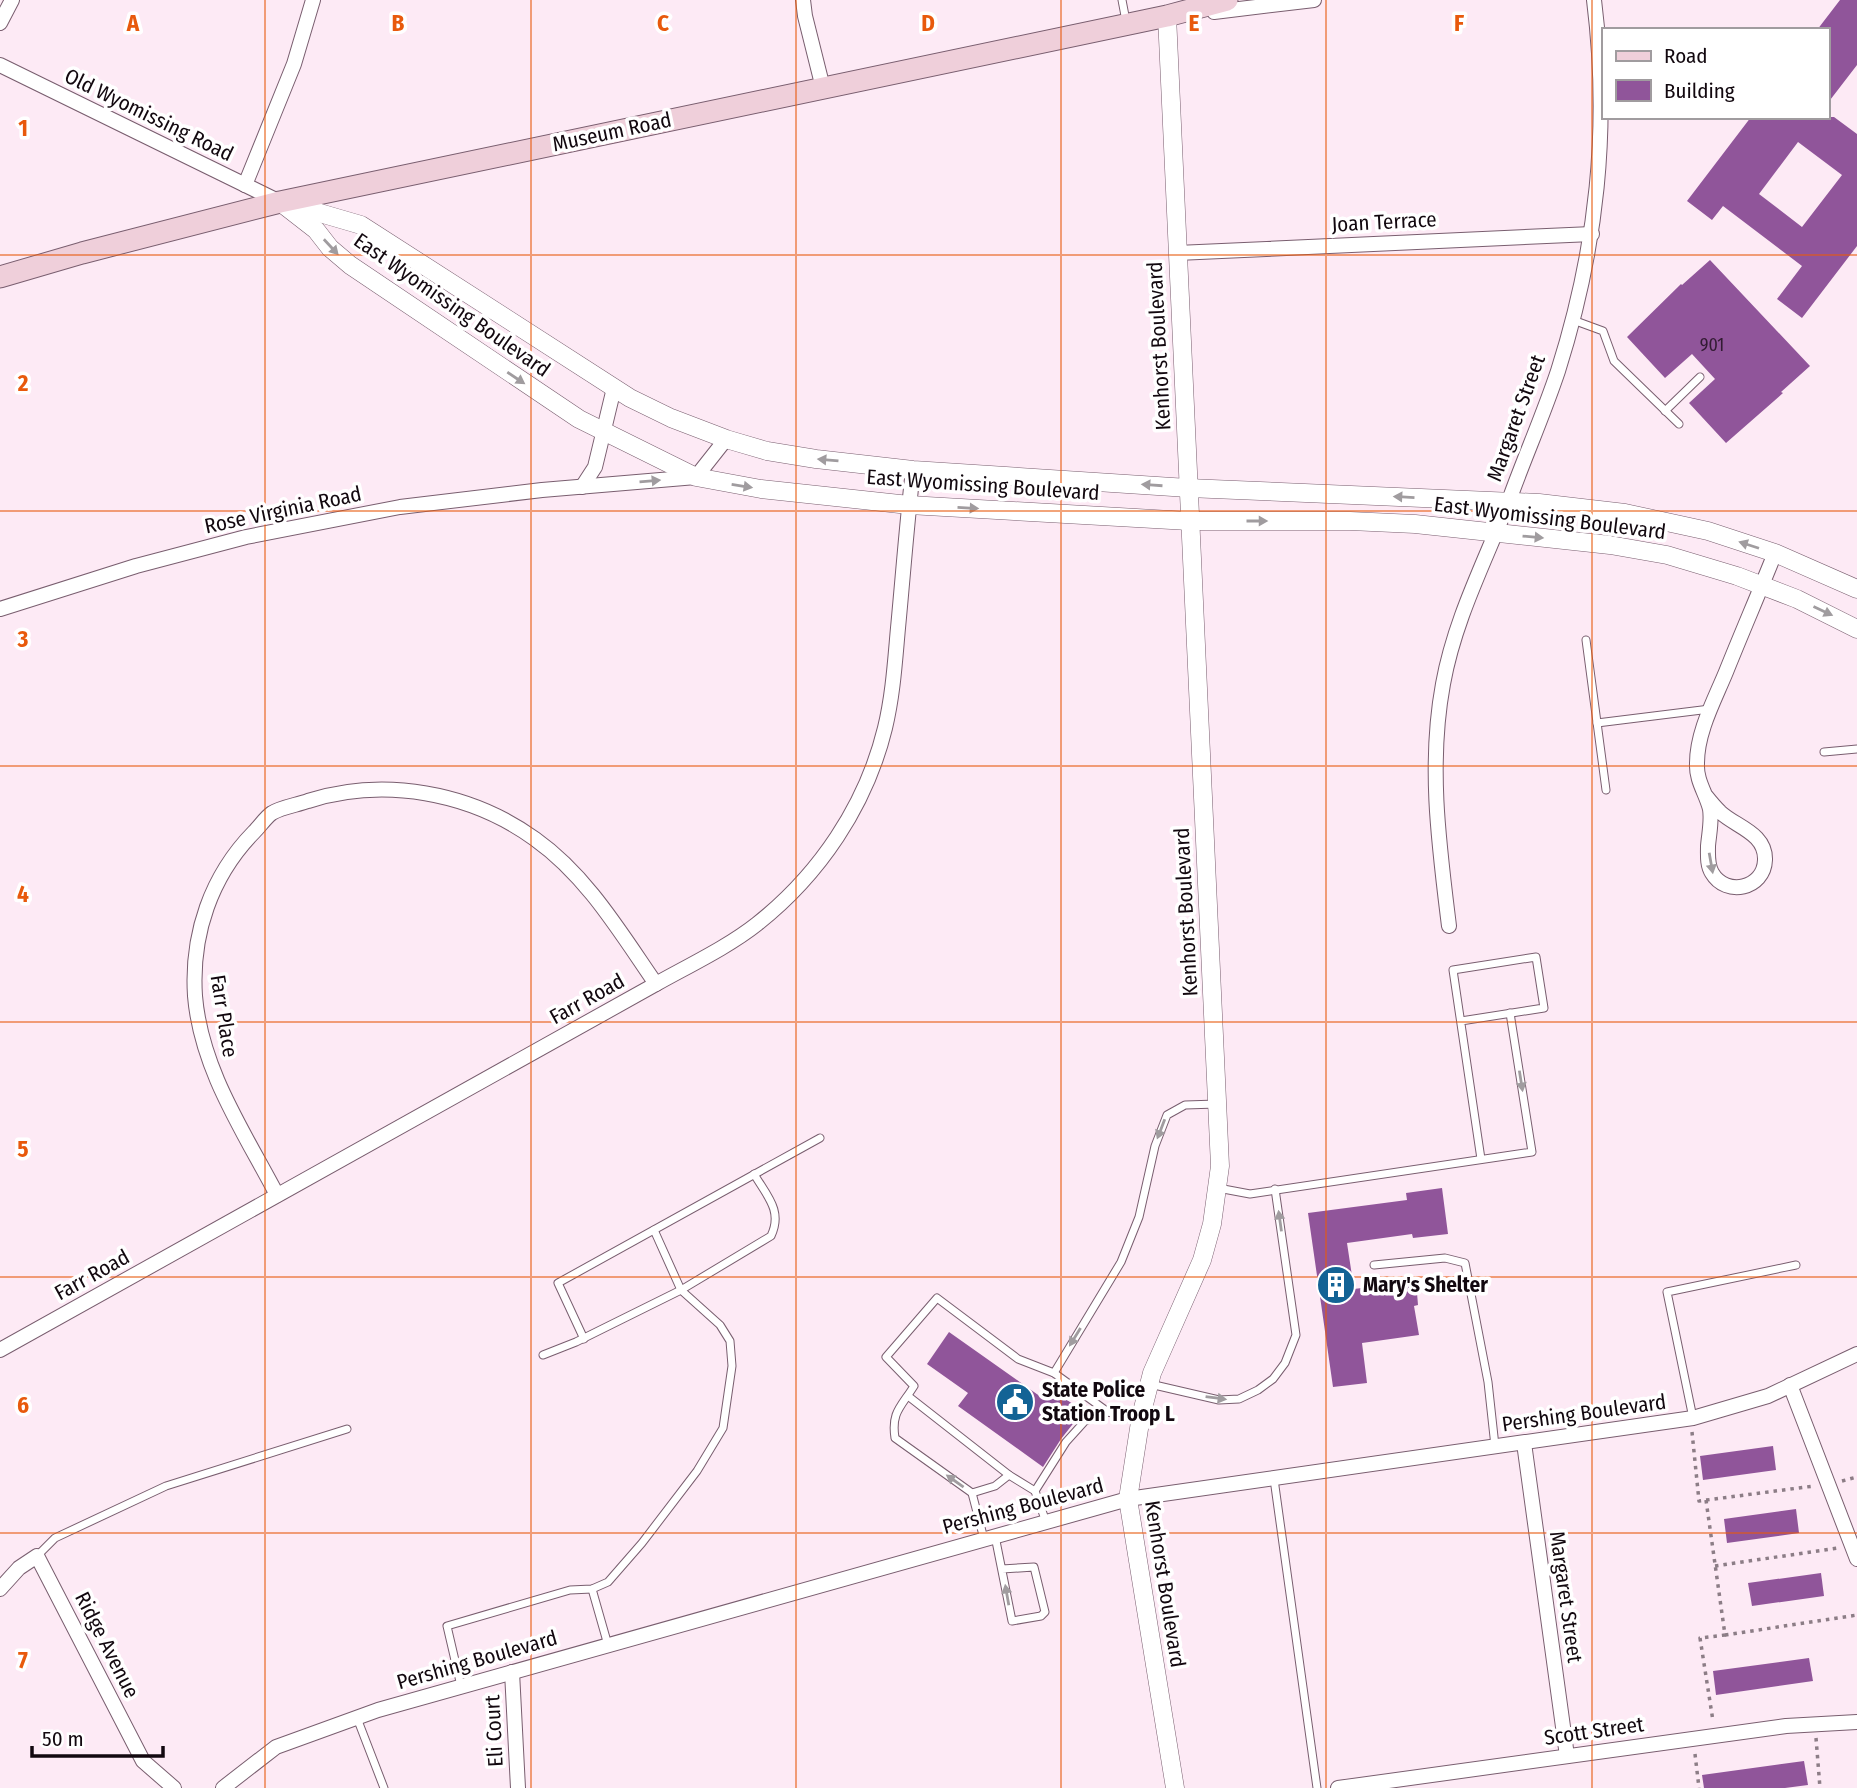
<svg xmlns="http://www.w3.org/2000/svg" width="1857" height="1788" viewBox="0 0 1857 1788" font-family="'Fira Sans Condensed',sans-serif">
  <style>
    .building { fill: #90559a; fill-rule: evenodd }
    .lines { fill: none; stroke-linecap: round; stroke-linejoin: round }
    .service-casing { stroke: #795e6f; stroke-width: 9 }
    .minor-casing { stroke: #795e6f; stroke-width: 16 }
    .tertiary-casing { stroke: #795e6f; stroke-width: 19 }
    .secondary-casing { stroke: #795e6f; stroke-width: 23 }
    .path { stroke: #8c7d86; stroke-width: 3.5; stroke-dasharray: 3.5 5; stroke-linecap: butt }
    .service { stroke: #fff; stroke-width: 7 }
    .minor { stroke: #fff; stroke-width: 14 }
    .tertiary { stroke: #fff; stroke-width: 18 }
    .secondary { stroke: #efcfda; stroke-width: 21 }
    .oneway { fill: #a09c9f }
    .grid { fill: none; stroke: #e8590c; stroke-width: 2; stroke-opacity: 0.55 }
    .labels { text-anchor: middle; dominant-baseline: central; stroke-width: 7; stroke-linejoin: round; paint-order: stroke }
    .number-label { font-size: 18px; fill: #321b32 }
    .street-label { font-size: 21px; fill: #12080f; stroke: #fff }
    .poi-label { font-size: 21px; font-weight: bold; fill: #12080f; stroke: #fff; text-anchor: start }
    .grid-label { font-size: 23px; text-anchor: middle; font-weight: bold; fill: #e8590c; stroke: #fff; stroke-width: 7; stroke-linejoin: round; paint-order: stroke }
  </style>
  <rect width="100%" height="100%" fill="#fdeaf5"/>
  <g class="building">
    <polygon points="1840,0 1857,0 1857,65 1827,104 1827,30 1817,30"/>
    <path d="M1751,117H1834L1857,134V246L1802,318L1777,299L1802,266L1723,206L1712,220L1687,201ZM1798,142L1842,175L1802,227L1759,194Z"/>
    <polygon points="1710,260 1810,366 1781,392 1783,393 1726,443 1689,403 1715,379 1692,354 1665,378 1627,337 1681,284 1682,285"/>
    <polygon points="1442,1188 1448,1234 1413,1238 1412,1234 1347,1243 1354,1289 1416,1281 1418,1305 1414,1306 1419,1335 1362,1343 1367,1383 1333,1387 1308,1213 1407,1200 1406,1193"/>
    <polygon points="949,1332 1041,1397 1048,1387 1083,1411 1061,1439 1043,1467 958,1406 968,1393 927,1364"/>
    <polygon points="1773,1446 1776,1470 1703,1480 1700,1456"/>
    <polygon points="1796,1509 1799,1533 1727,1543 1724,1519"/>
    <polygon points="1821,1573 1824,1596 1752,1606 1748,1583"/>
    <polygon points="1809,1658 1813,1681 1716,1695 1713,1671"/>
    <polygon points="1804,1761 1808,1785 1785,1788 1704,1788 1702,1775"/>
  </g>
  <g class="lines">
    <defs>
      <g id="service">
        <polyline points="1122,0 1126,21"/>
        <polyline points="1573,320 1603,331 1614,361 1679,424"/>
        <polyline points="1665,411 1700,377"/>
        <polyline points="1586,640 1606,790"/>
        <polyline points="1597,723 1710,709"/>
        <polyline points="1824,752 1857,749"/>
        <polyline points="1461,1021 1544,1008 1536,957 1453,970 1481,1159"/>
        <polyline points="1218,1188 1250,1194 1532,1152 1510,1013"/>
        <path d="M654,1230L681,1290L771,1236C783,1211 767,1196 754,1174"/>
        <polyline points="1374,1265 1445,1258 1465,1263 1488,1382 1495,1446"/>
        <polyline points="584,1339 558,1283 820,1138"/>
        <polyline points="1054,1373 1121,1262 1139,1217 1155,1146 1167,1115 1185,1105 1217,1104"/>
        <polyline points="1150,1384 1219,1400 1239,1399 1258,1390 1273,1379 1285,1363 1296,1335 1275,1189"/>
        <polyline points="908,1396 1009,1475 1035,1491"/>
        <polyline points="1693,1418 1667,1292 1796,1265"/>
        <polyline points="1274,1479 1317,1788"/>
        <polyline points="972,1493 995,1486 1009,1475"/>
        <polyline points="1046,1522 1035,1491 1066,1442 1085,1421 1108,1412"/>
        <polyline points="995,1536 1012,1621 1041,1616 1045,1612 1034,1567 1002,1569"/>
        <path d="M984,1539L972,1493L895,1438C891,1412 901,1407 914,1386L886,1357L937,1298L1018,1359L1054,1373L1108,1412L1138,1421"/>
        <polyline points="37,1556 55,1538 166,1486 347,1429"/>
        <polyline points="592,1589 608,1645"/>
        <polyline points="461,1686 447,1626 570,1590 592,1589 608,1582 642,1543 697,1471 723,1428 732,1366 730,1341 720,1325 681,1290 576,1342 543,1355"/>
        <polyline points="357,1718 384,1788"/>
      </g>
      <g id="minor">
        <polyline points="803,0 805,16 823,88"/>
        <polyline points="1214,12 1314,0"/>
        <polyline points="0,23 12,0"/>
        <polyline points="0,65 280,202"/>
        <polyline points="245,185 294,64 313,0"/>
        <polyline points="1177,253 1592,234"/>
        <polyline points="582,487 595,467 614,388"/>
        <polyline points="0,609 136,566 246,537 400,507 542,490 696,477 726,439"/>
        <path d="M1706,796C1710,801 1715,807 1720,812C1736,827 1766,833 1765,860C1764,889 1726,897 1712,873C1707,865 1708,855 1708,846C1709,834 1712,821 1710,809C1706,793 1696,781 1697,763C1697,732 1714,701 1726,672C1742,632 1759,593 1775,553"/>
        <path d="M1449,926C1439,845 1428,765 1443,684C1455,617 1487,558 1511,495C1526,454 1544,413 1558,371C1597,248 1610,128 1594,0"/>
        <path d="M277,1195C244,1132 201,1069 195,996C191,934 211,876 254,832C260,826 266,817 272,813C282,807 297,805 308,801C384,777 470,792 535,839C587,876 620,932 656,984"/>
        <path d="M0,1350L656,984C688,966 728,947 757,924C819,875 866,806 885,728C893,695 895,661 898,628C903,575 907,522 913,470"/>
        <polyline points="1790,1385 1857,1559"/>
        <polyline points="1524,1443 1567,1756"/>
        <polyline points="0,1589 19,1568 37,1556 143,1761 174,1788"/>
        <polyline points="512,1672 518,1788"/>
        <polyline points="223,1788 276,1747 378,1710 1128,1499 1693,1418 1768,1396 1857,1354"/>
        <polyline points="1338,1788 1786,1726 1857,1722"/>
      </g>
      <g id="tertiary">
        <polyline points="1167,16 1220,1166 1212,1224 1202,1260 1152,1373 1141,1416 1128,1499 1175,1788"/>
        <polyline points="280,202 316,230 330,248 350,265 579,419 696,477 761,489 909,505 1189,521 1350,521 1415,524 1610,545 1667,555 1737,576 1797,599 1857,629"/>
        <polyline points="289,204 361,225 630,398 671,418 726,439 767,451 816,459 913,470 1188,488 1539,503 1625,513 1708,531 1775,553 1857,589"/>
      </g>
      <polyline id="secondary" points="0,277 82,253 280,202 1167,16 1227,0"/>
    </defs>
    <use href="#service" class="service-casing"/>
    <use href="#minor" class="minor-casing"/>
    <use href="#tertiary" class="tertiary-casing"/>
    <use href="#secondary" class="secondary-casing"/>
    <g class="path">
      <polyline points="1692,1432 1699,1501 1814,1486"/>
      <polyline points="1842,1481 1857,1477"/>
      <polyline points="1706,1500 1725,1635 1700,1638 1713,1721"/>
      <polyline points="1715,1566 1838,1548"/>
      <polyline points="1725,1635 1857,1615"/>
      <polyline points="1816,1738 1820,1788"/>
      <polyline points="1695,1754 1699,1788"/>
    </g>
    <use href="#service" class="service"/>
    <use href="#minor" class="minor"/>
    <use href="#tertiary" class="tertiary"/>
    <use href="#secondary" class="secondary"/>
  </g>
  <defs><path id="oneway-solid" d="M-6-.8H1V-3.2L6.5 0L1 3.2V.8H-6Z" transform="scale(1.75)"/></defs>
  <g class="oneway">
    <use href="#oneway-solid" transform="translate(331 247) rotate(47)"/>
    <use href="#oneway-solid" transform="translate(516 378) rotate(34)"/>
    <use href="#oneway-solid" transform="translate(828 460) rotate(-175)"/>
    <use href="#oneway-solid" transform="translate(650 481) rotate(-5)"/>
    <use href="#oneway-solid" transform="translate(1152 485) rotate(-176)"/>
    <use href="#oneway-solid" transform="translate(742 486) rotate(9)"/>
    <use href="#oneway-solid" transform="translate(1404 497) rotate(-177)"/>
    <use href="#oneway-solid" transform="translate(968 508) rotate(3)"/>
    <use href="#oneway-solid" transform="translate(1257 521)"/>
    <use href="#oneway-solid" transform="translate(1533 537) rotate(5)"/>
    <use href="#oneway-solid" transform="translate(1749 545) rotate(-162)"/>
    <use href="#oneway-solid" transform="translate(1823 611) rotate(25)"/>
    <use href="#oneway-solid" transform="translate(1711 863) rotate(80)"/>
    <use href="#oneway-solid" transform="translate(1521 1081) rotate(81)"/>
    <use href="#oneway-solid" transform="translate(1161 1129) rotate(111)"/>
    <use href="#oneway-solid" transform="translate(1280 1221) rotate(-98)"/>
    <use href="#oneway-solid" transform="translate(1075 1337) rotate(122)"/>
    <use href="#oneway-solid" transform="translate(1216 1398) rotate(7)"/>
    <use href="#oneway-solid" transform="translate(955 1481) rotate(-145)"/>
    <use href="#oneway-solid" transform="translate(1007 1595) rotate(-100)"/>
  </g>
  <path class="grid" d="M265,0V1788M531,0V1788M796,0V1788M1061,0V1788M1326,0V1788M1592,0V1788M0,255H1857M0,511H1857M0,766H1857M0,1022H1857M0,1277H1857M0,1533H1857"/>
  <defs>
    <symbol id="building-disc" viewBox="-11 -11 22 22"><circle r="9.5" fill="#136395" stroke="#fff"/><path d="M-4-6H4V6H1V3H-1V6H-4ZM-2.5-4.3h1.7v1.8h-1.7ZM.8-4.3h1.7v1.8H.8ZM-2.5-1h1.7V.8h-1.7ZM.8-1h1.7V.8H.8Z" fill="#fff"/></symbol>
    <symbol id="civic-disc" viewBox="-11 -11 22 22"><circle r="9.5" fill="#136395" stroke="#fff"/><path d="M-.6-6.5H3V-4.5H.6V-3L4-1V1h2V6H-6V1h2V-1L-.6-3ZM-1.2 2.5V6h2.4V2.5Z" fill="#fff"/></symbol>
  </defs>
  <g fill-rule="evenodd">
    <use href="#building-disc" x="1314" y="1263" width="44" height="44"/>
    <use href="#civic-disc" x="993" y="1380" width="44" height="44"/>
  </g>
  <g class="labels">
    <g class="number-label">
      <text x="1712" y="345">901</text>
    </g>
    <g class="street-label">
      <text transform="translate(149 115) rotate(26)">Old Wyomissing Road</text>
      <text transform="translate(612 132) rotate(-12)">Museum Road</text>
      <text transform="translate(1384 222) rotate(-3)">Joan Terrace</text>
      <text transform="translate(452 305) rotate(35)">East Wyomissing Boulevard</text>
      <text transform="translate(1159 346) rotate(-93)">Kenhorst Boulevard</text>
      <text transform="translate(1516 418) rotate(-70)">Margaret Street</text>
      <text transform="translate(983 485) rotate(4)">East Wyomissing Boulevard</text>
      <text transform="translate(283 510) rotate(-12)">Rose Virginia Road</text>
      <text transform="translate(1550 518) rotate(7)">East Wyomissing Boulevard</text>
      <text transform="translate(1186 912) rotate(-93)">Kenhorst Boulevard</text>
      <text transform="translate(587 999) rotate(-29)">Farr Road</text>
      <text transform="translate(224 1016) rotate(81)">Farr Place</text>
      <text transform="translate(92 1275) rotate(-29)">Farr Road</text>
      <text transform="translate(1584 1413) rotate(-8)">Pershing Boulevard</text>
      <text transform="translate(1023 1506) rotate(-15)">Pershing Boulevard</text>
      <text transform="translate(1165 1584) rotate(81)">Kenhorst Boulevard</text>
      <text transform="translate(1566 1597) rotate(82)">Margaret Street</text>
      <text transform="translate(107 1645) rotate(63)">Ridge Avenue</text>
      <text transform="translate(477 1660) rotate(-16)">Pershing Boulevard</text>
      <text transform="translate(494 1731) rotate(-93)">Eli Court</text>
      <text transform="translate(1594 1731) rotate(-8)">Scott Street</text>
    </g>
    <g class="poi-label">
      <text x="1363" y="1285">Mary's Shelter</text>
      <text x="1042" y="1390">State Police<tspan x="1042" dy="24">Station Troop L</tspan></text>
    </g>
  </g>
  <g class="grid-label">
    <text x="133" y="31">A</text>
    <text x="398" y="31">B</text>
    <text x="663" y="31">C</text>
    <text x="928" y="31">D</text>
    <text x="1194" y="31">E</text>
    <text x="1459" y="31">F</text>
    <text x="23" y="136">1</text>
    <text x="23" y="391">2</text>
    <text x="23" y="647">3</text>
    <text x="23" y="902">4</text>
    <text x="23" y="1157">5</text>
    <text x="23" y="1413">6</text>
    <text x="23" y="1668">7</text>
  </g>
  <rect x="1602" y="28" width="228" height="91" fill="#ffffff" stroke="#a09c9f" stroke-width="2"/>
  <rect x="1616" y="51" width="35" height="10" fill="#efcfda" stroke="#a09c9f" stroke-width="2"/>
  <text x="1664" y="63" font-size="21" fill="#12080f">Road</text>
  <rect x="1616" y="80" width="35" height="21" fill="#90559a" stroke="#a09c9f" stroke-width="2"/>
  <text x="1664" y="98" font-size="21" fill="#12080f">Building</text>
  <path d="M32 1746v10h131v-10" fill="none" stroke="#12080f" stroke-width="3.5"/>
  <text x="42" y="1746" font-size="21" fill="#12080f" stroke="#ffffff" stroke-width="5" paint-order="stroke">50 m</text>
</svg>
